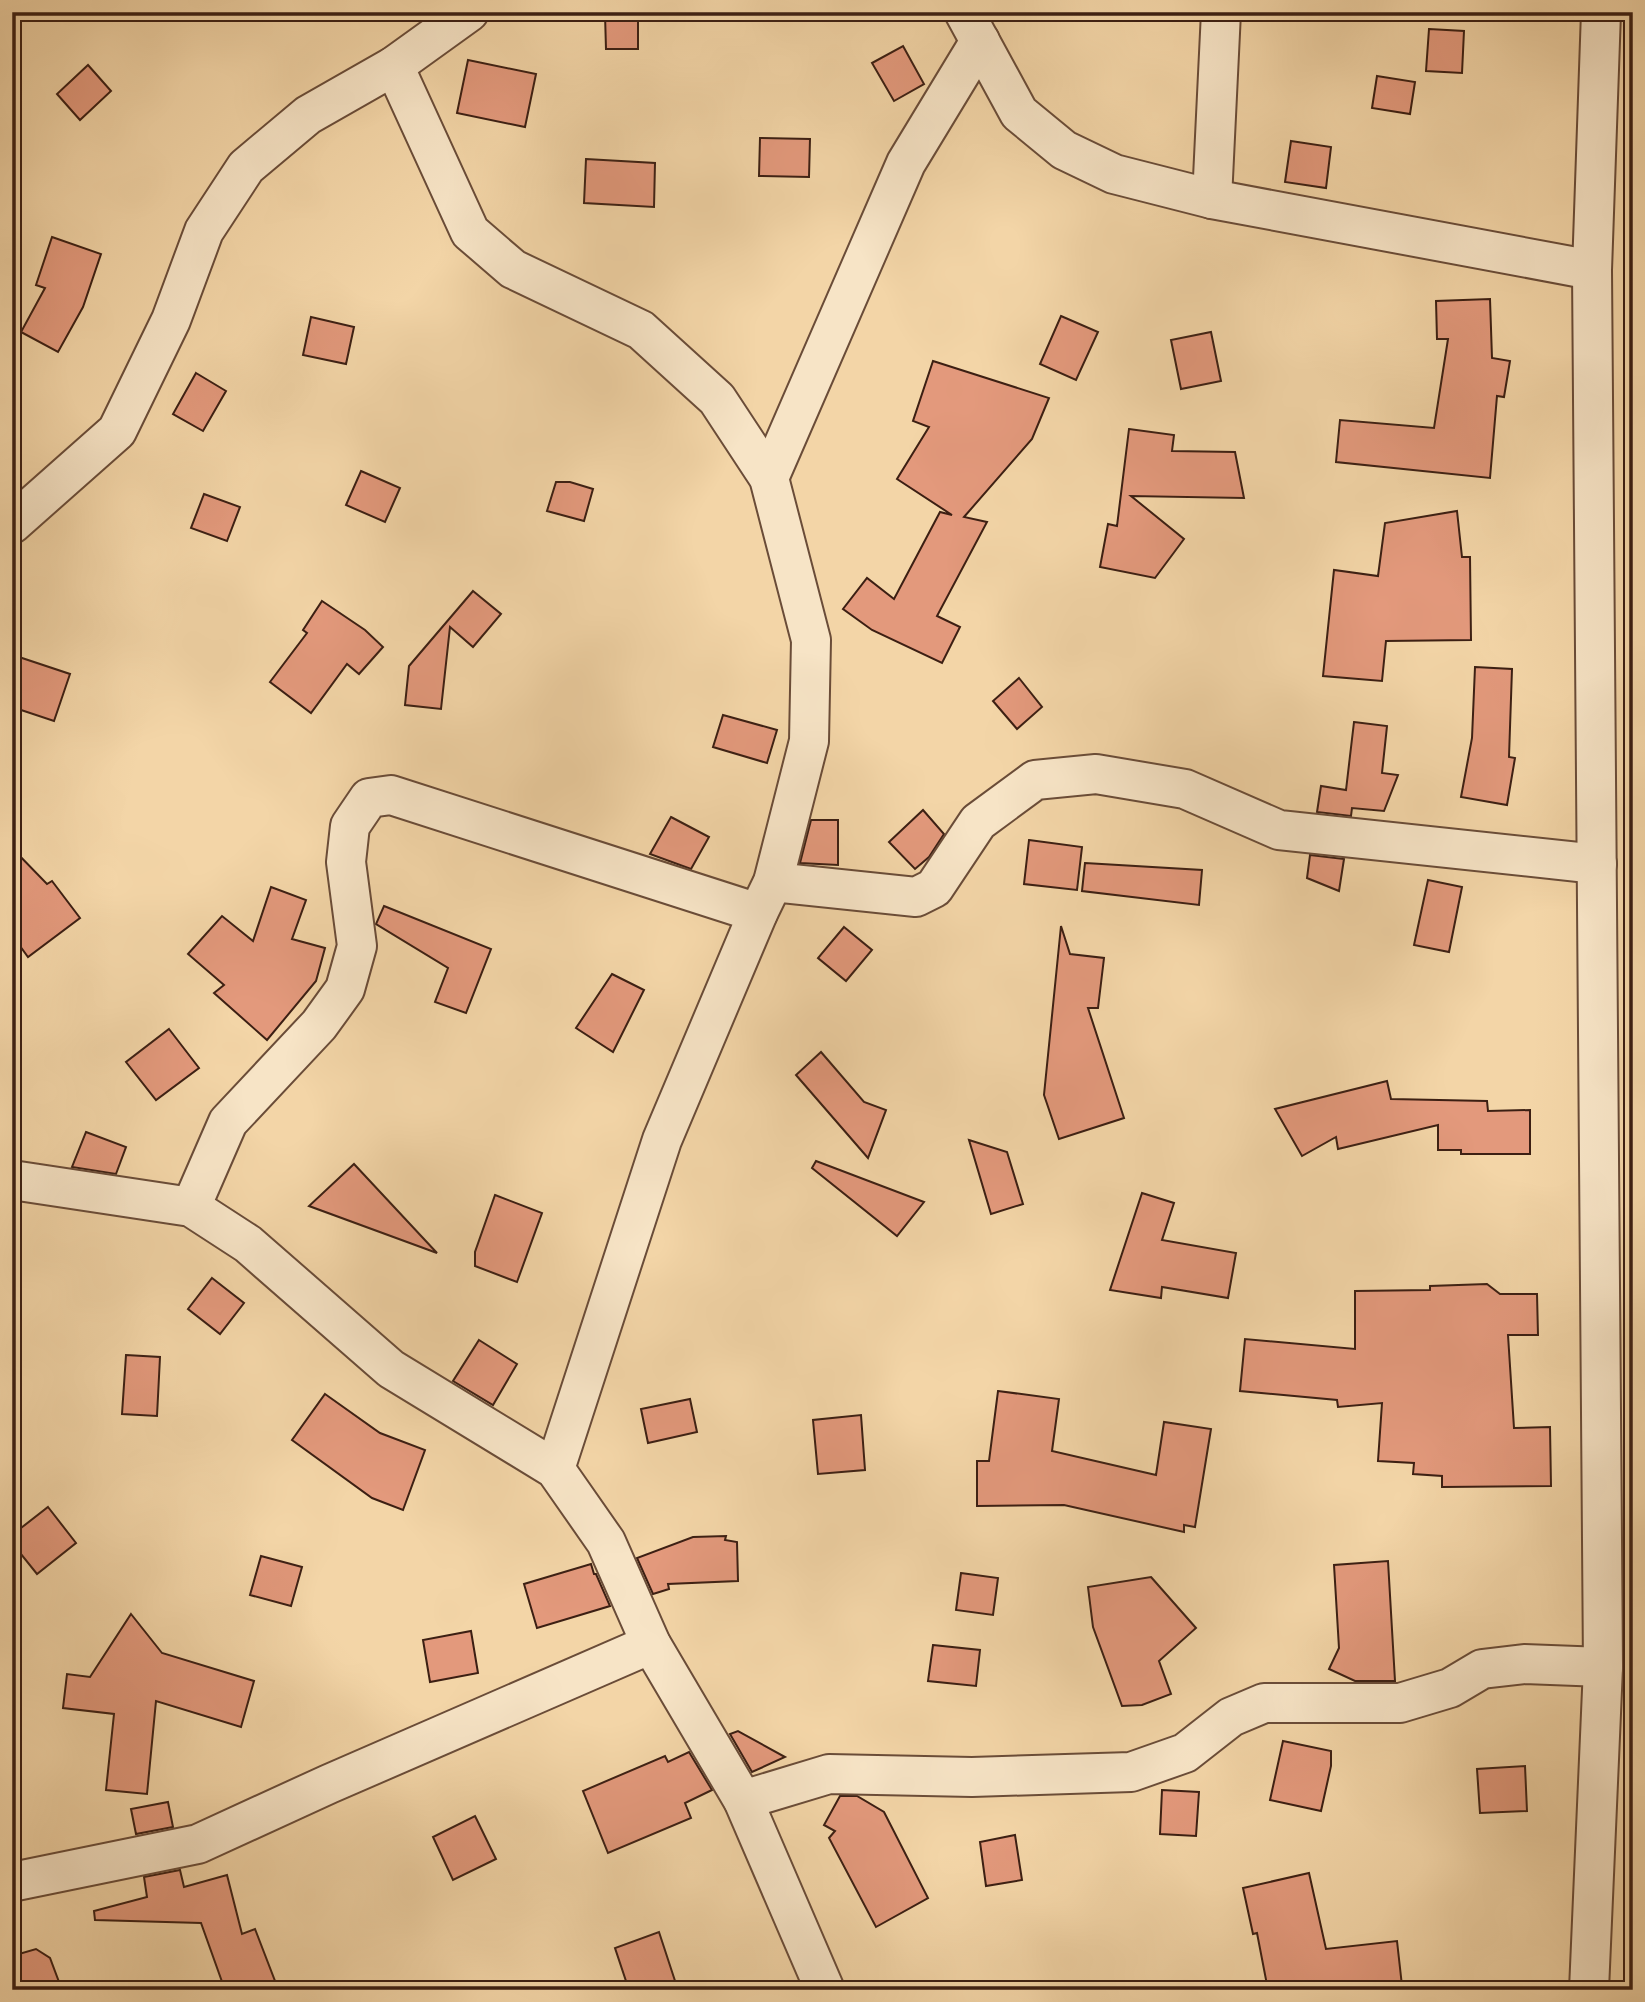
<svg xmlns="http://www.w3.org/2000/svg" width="1645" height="2002" viewBox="0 0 1645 2002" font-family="Cardo,serif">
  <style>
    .building { fill: #e3997c; stroke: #3c1f13; stroke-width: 2 }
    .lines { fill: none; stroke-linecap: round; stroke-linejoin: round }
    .minor-casing { stroke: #6a4c38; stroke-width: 42 }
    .minor { stroke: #f7e4c6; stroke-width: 38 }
  </style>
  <rect width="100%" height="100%" fill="#f3d5a7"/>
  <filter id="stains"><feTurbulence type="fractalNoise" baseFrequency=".00286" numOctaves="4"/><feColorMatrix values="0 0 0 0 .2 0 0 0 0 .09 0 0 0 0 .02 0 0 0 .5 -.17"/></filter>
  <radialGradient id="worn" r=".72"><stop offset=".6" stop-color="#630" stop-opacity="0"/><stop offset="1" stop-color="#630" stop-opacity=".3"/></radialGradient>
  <g class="building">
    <polygon points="605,14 638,14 638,49 606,49"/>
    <polygon points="1429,29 1464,31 1462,73 1426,71"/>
    <polygon points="903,46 924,84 894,101 872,63"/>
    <polygon points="468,60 536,74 525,127 457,113"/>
    <polygon points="88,65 111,91 80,120 57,94"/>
    <polygon points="1377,76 1415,82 1410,114 1372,108"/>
    <polygon points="760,138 810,139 809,177 759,176"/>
    <polygon points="1291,141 1331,147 1326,188 1285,182"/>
    <polygon points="586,159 655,163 654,207 584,203"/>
    <polygon points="52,237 101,254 83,307 58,352 21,332 45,288 36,285"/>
    <polygon points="1490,299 1492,358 1510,361 1504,397 1497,396 1490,478 1336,462 1340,420 1434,428 1448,339 1437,339 1436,301"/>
    <polygon points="1061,316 1098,332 1076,380 1040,364"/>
    <polygon points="311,317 354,327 346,364 303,355"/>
    <polygon points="1211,332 1221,381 1181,389 1171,340"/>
    <polygon points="933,361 1049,398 1032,439 964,517 987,522 937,616 960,627 942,663 872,630 843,609 867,578 894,599 940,512 952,515 897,479 929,427 913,421"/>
    <polygon points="196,373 226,391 203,431 173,414"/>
    <polygon points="1129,429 1174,435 1172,451 1235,452 1244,498 1131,496 1184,539 1155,578 1100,567 1108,524 1117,526"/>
    <polygon points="361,471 400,488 385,522 346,505"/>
    <polygon points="556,482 570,482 593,489 584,521 547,511"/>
    <polygon points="204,494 240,507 227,541 191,528"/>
    <polygon points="1457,511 1462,557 1470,557 1471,640 1386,641 1382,681 1323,676 1334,570 1378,576 1385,523"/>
    <polygon points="473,591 501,614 473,647 450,627 441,709 405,705 409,666"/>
    <polygon points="322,601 365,630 383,647 359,674 347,664 311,713 270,682 307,633 303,630"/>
    <polygon points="19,657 70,674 54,721 12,707 12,676"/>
    <polygon points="1475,667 1512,669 1509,757 1515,758 1507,805 1461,797 1472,738"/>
    <polygon points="1019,678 1042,707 1017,729 993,701"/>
    <polygon points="723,715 777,730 767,763 713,747"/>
    <polygon points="1354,722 1387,726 1382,773 1398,775 1384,811 1352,808 1351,816 1317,812 1321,786 1346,790"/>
    <polygon points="923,810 944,834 929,857 915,869 889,842"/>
    <polygon points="671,817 709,837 691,869 650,854"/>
    <polygon points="811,820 838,820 838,865 800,863"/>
    <polygon points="1029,840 1082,847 1077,890 1024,884"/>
    <polygon points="12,848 47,884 52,881 80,918 28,957 12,935"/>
    <polygon points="1310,855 1344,859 1339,891 1307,878"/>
    <polygon points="1085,863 1202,870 1199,905 1082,891"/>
    <polygon points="1428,880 1462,887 1449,952 1414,945"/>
    <polygon points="271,887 306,900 292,939 325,948 316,981 267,1040 214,993 224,985 188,954 222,916 253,941"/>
    <polygon points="384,906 491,949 466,1013 435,1002 448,968 376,924"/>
    <polygon points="1061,926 1070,954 1104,958 1098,1008 1088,1008 1124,1118 1059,1139 1044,1095"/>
    <polygon points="844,927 872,950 846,981 818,958"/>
    <polygon points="612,974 644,990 613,1052 576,1028"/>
    <polygon points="169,1029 199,1068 156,1100 126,1062"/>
    <polygon points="821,1052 864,1102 886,1110 868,1158 796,1075"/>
    <polygon points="1387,1081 1391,1099 1487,1101 1488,1111 1530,1110 1530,1154 1461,1154 1461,1150 1438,1150 1438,1125 1338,1149 1336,1137 1302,1156 1275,1109"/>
    <polygon points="86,1132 126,1147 116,1174 72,1167"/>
    <polygon points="969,1140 1007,1152 1023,1204 991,1214"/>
    <polygon points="816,1161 924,1202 897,1236 812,1168"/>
    <polygon points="354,1164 437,1253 309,1206"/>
    <polygon points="1142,1193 1174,1203 1162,1240 1236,1253 1228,1298 1162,1287 1161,1298 1110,1290"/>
    <polygon points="495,1195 542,1213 517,1282 475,1266 475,1252"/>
    <polygon points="212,1278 244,1303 220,1334 188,1309"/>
    <polygon points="1487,1284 1500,1294 1537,1294 1538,1335 1508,1335 1514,1428 1550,1427 1551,1486 1442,1487 1442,1476 1413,1474 1414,1463 1378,1461 1382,1403 1338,1407 1337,1400 1240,1391 1245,1339 1355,1349 1355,1291 1430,1290 1430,1286"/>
    <polygon points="479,1340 517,1364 493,1405 453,1381"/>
    <polygon points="126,1355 160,1357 157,1416 122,1414"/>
    <polygon points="998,1391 1059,1399 1052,1451 1156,1475 1164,1422 1211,1429 1195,1527 1184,1525 1184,1532 1064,1505 977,1506 977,1461 989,1461"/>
    <polygon points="325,1394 380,1433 425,1450 403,1510 372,1498 292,1440"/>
    <polygon points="690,1399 697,1432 648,1443 641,1409"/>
    <polygon points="861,1415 865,1470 818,1474 813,1420"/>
    <polygon points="48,1507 76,1543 37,1574 12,1543 12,1535"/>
    <polygon points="726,1536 725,1540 737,1542 738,1581 668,1584 669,1589 653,1594 637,1558 693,1537"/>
    <polygon points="261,1556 302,1567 291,1606 250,1595"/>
    <polygon points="1388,1561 1395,1681 1355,1681 1329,1669 1339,1648 1334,1565"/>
    <polygon points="591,1564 594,1574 596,1574 610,1606 537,1628 524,1584"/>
    <polygon points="961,1573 998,1578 993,1615 956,1610"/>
    <polygon points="1151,1577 1196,1628 1159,1661 1171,1694 1142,1705 1122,1706 1093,1627 1088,1587"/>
    <polygon points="131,1614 162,1653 254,1681 241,1727 156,1701 147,1794 106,1790 114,1714 63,1708 67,1674 90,1677"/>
    <polygon points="471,1631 478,1673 430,1682 423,1640"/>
    <polygon points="933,1645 980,1650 976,1686 928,1681"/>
    <polygon points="738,1731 785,1757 752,1772 730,1734"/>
    <polygon points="1283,1741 1331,1751 1331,1766 1321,1811 1270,1800"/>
    <polygon points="689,1752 712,1790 685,1803 691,1818 608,1853 583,1791 665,1756 668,1762"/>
    <polygon points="1525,1766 1527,1811 1480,1813 1477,1769"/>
    <polygon points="1162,1790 1199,1792 1196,1836 1160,1834"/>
    <polygon points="840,1796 857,1796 884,1812 928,1898 876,1927 829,1838 835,1831 824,1825"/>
    <polygon points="168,1802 173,1827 136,1834 131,1809"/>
    <polygon points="475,1816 496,1859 453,1880 433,1837"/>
    <polygon points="1015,1835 1022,1880 986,1886 980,1842"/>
    <polygon points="180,1870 184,1887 227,1875 242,1934 255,1929 275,1981 252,1990 225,1990 201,1923 95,1920 94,1911 147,1897 144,1877"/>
    <polygon points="1309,1873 1326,1949 1397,1941 1402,1986 1370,1990 1268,1990 1257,1933 1253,1934 1243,1888"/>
    <polygon points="659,1932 678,1990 629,1990 615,1948"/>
    <polygon points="36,1949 50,1958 62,1990 19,1990 12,1970 12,1956"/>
  </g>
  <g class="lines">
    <defs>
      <g id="minor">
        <polyline points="964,12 1019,113 1064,150 1114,174 1212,199 1592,270"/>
        <polyline points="394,66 470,232 513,269 641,330 717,399 769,478 811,640 809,741 773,882 758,913 662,1140 555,1469"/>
        <polyline points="1212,199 1221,12"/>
        <polyline points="769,478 906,163 980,41"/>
        <polyline points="12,524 117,431 171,320 204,231 246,167 308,115 394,66 469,12"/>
        <polyline points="773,882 916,897 934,888 978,822 1035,780 1096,774 1185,789 1279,830 1597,864"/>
        <polyline points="12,1180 191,1207 248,1244 391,1369 555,1469 606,1542 651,1644 743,1800 825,1990"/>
        <polyline points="191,1207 228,1122 319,1025 345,989 357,946 346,862 350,826 369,798 391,795 758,913"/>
        <polyline points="743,1800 829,1774 972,1777 1131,1772 1185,1753 1231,1717 1264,1703 1400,1703 1450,1688 1482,1669 1524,1664 1603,1667"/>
        <polyline points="12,1882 198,1844 329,1784 651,1644"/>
        <polyline points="1589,1990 1603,1667 1592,270 1601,12"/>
      </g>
    </defs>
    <use href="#minor" class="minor-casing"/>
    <use href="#minor" class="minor"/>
  </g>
  <rect width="1645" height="2002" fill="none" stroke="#f3d5a7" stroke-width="42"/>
  <rect x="14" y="14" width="1617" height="1974" fill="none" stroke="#3c1f13" stroke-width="3.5"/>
  <rect x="21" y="21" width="1603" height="1960" fill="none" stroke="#3c1f13" stroke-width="2"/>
  <rect width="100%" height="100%" filter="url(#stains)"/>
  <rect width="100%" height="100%" fill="url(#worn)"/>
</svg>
